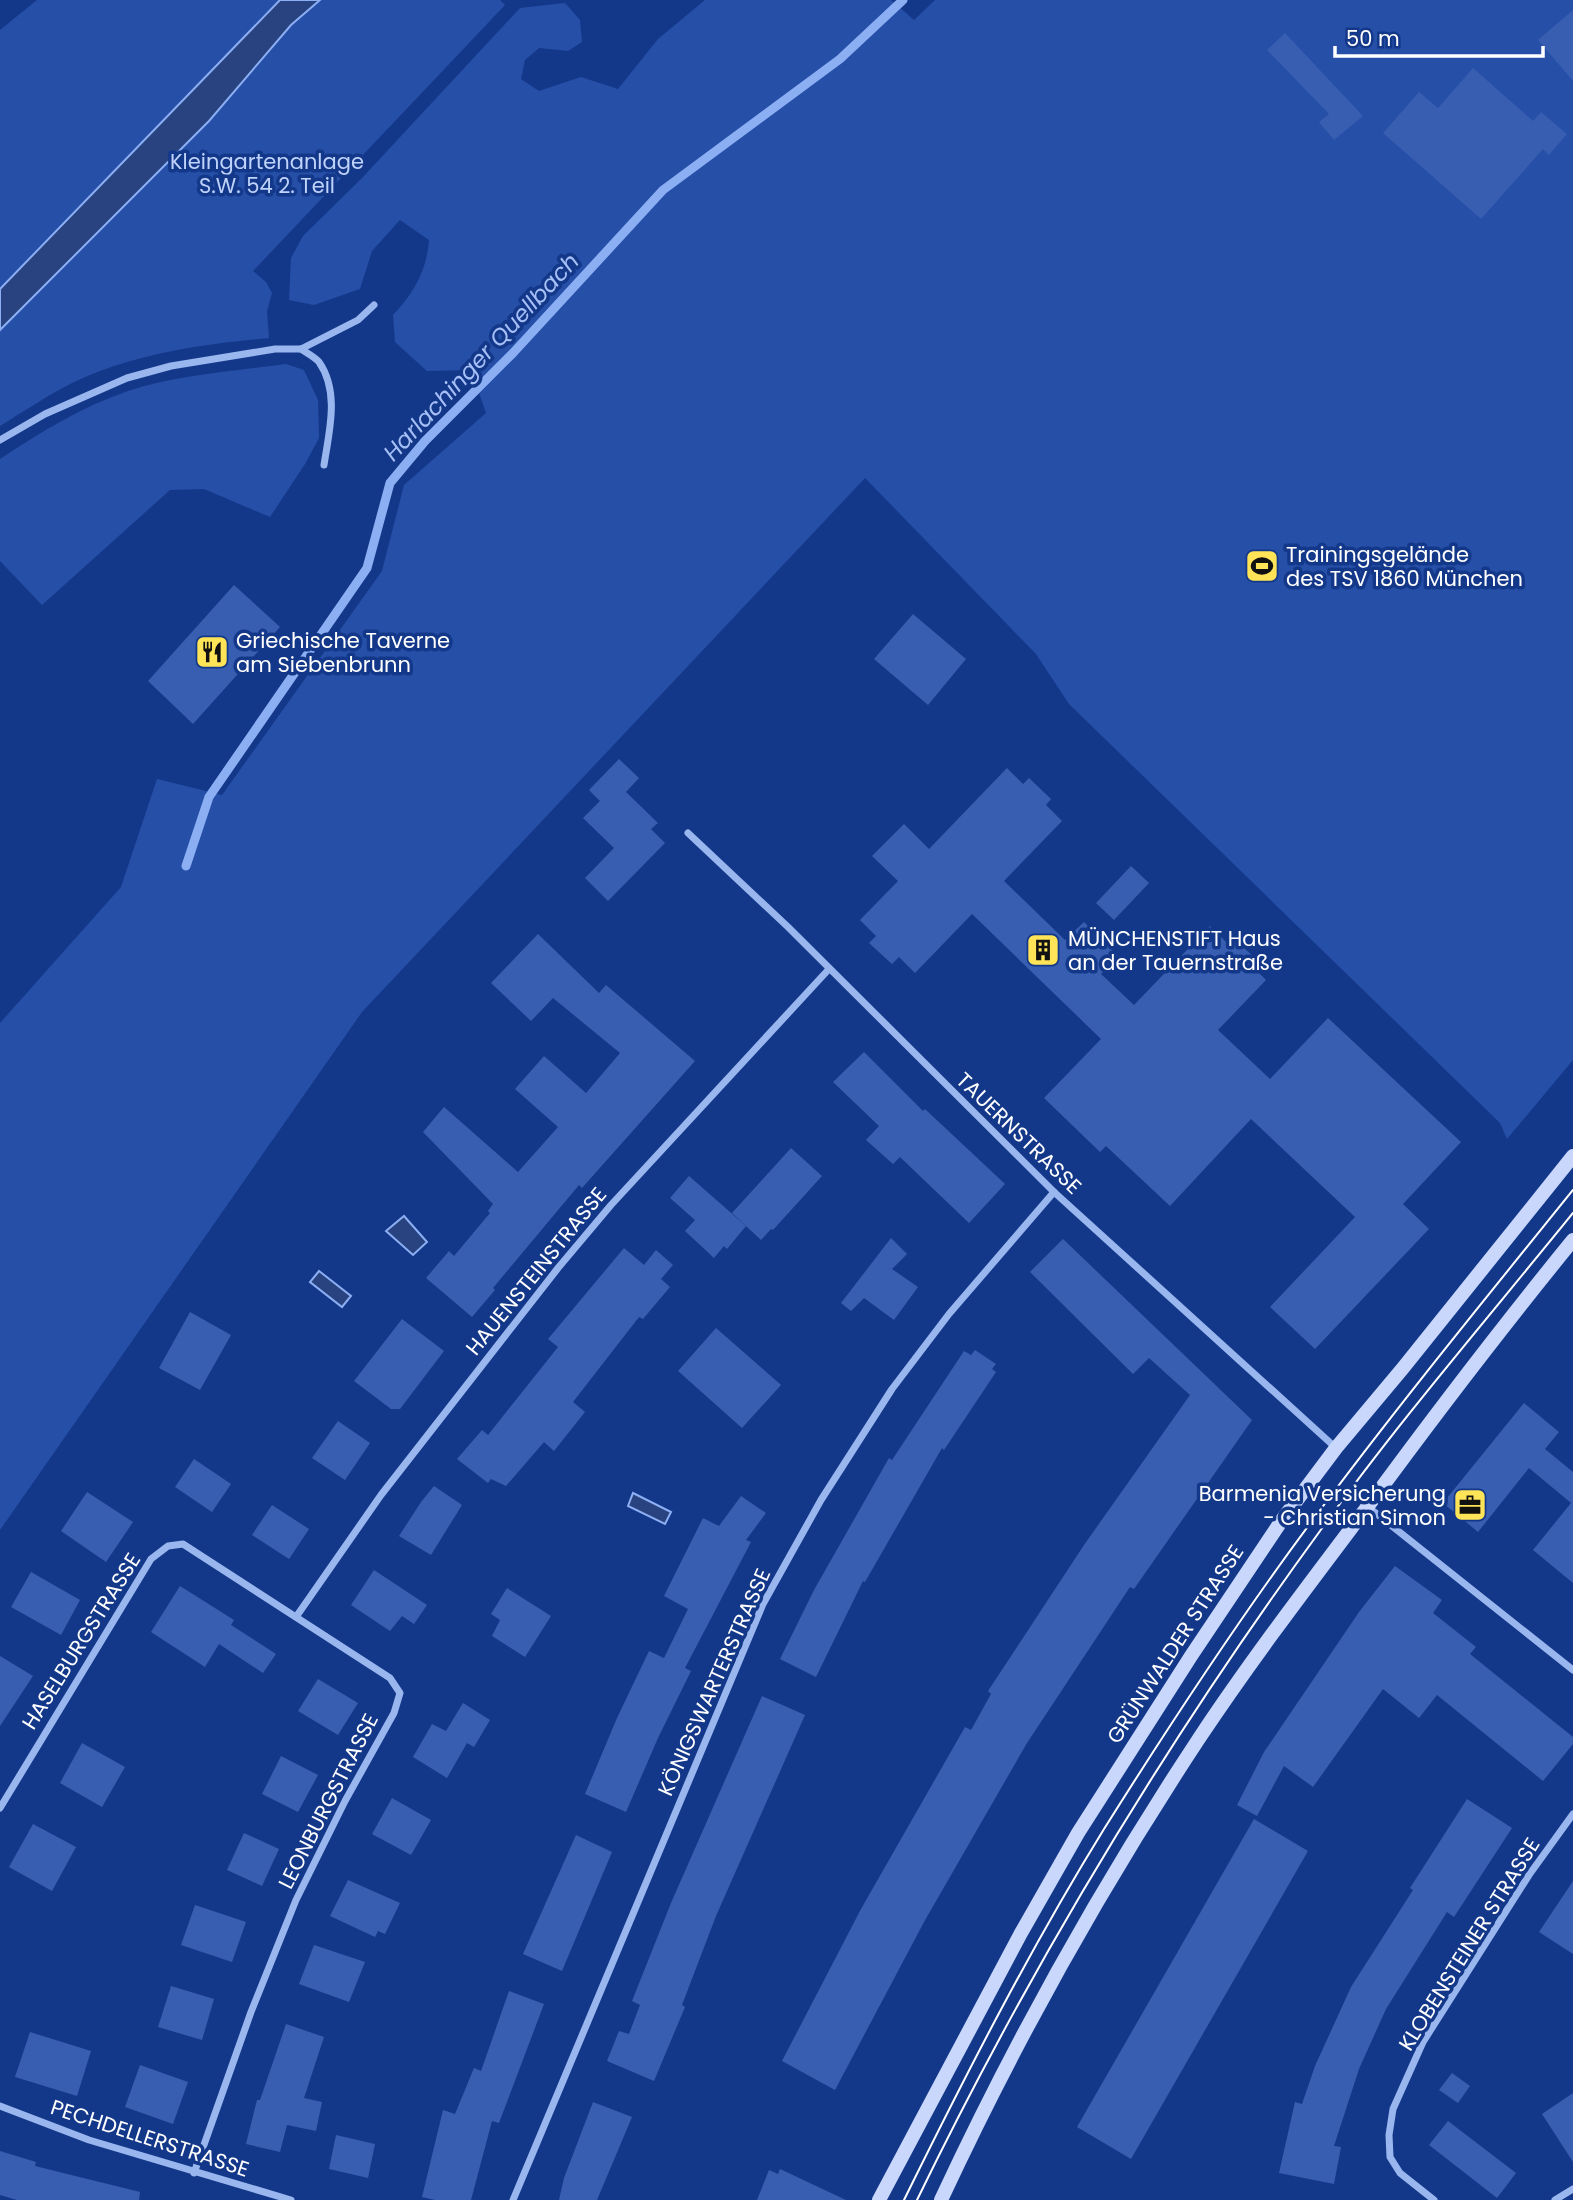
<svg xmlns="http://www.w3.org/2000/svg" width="1573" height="2200" viewBox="0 0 1573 2200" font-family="Poppins,sans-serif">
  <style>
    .green { fill: #264fa8 }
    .water { fill: #28437f; stroke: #8caef3; stroke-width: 2 }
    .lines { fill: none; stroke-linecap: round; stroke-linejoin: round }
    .stream { stroke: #8caef3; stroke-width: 9 }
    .building { fill: #385eb1 }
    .minor { stroke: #9ab6ef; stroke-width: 7 }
    .secondary { stroke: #c8d7fb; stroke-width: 14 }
    .tram { stroke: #fff; stroke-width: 2 }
    .labels { text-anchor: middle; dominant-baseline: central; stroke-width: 7; stroke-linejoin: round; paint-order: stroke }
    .park-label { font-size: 21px; fill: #c0d3fb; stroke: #143889 }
    .poi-label { font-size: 21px; fill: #fff; stroke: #143889; text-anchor: start }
    .street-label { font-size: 21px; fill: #fff; stroke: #143889 }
    .water-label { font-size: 23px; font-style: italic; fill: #a6c0f7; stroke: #143889 }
  </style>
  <rect width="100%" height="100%" fill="#143889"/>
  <g class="green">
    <polygon points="37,0 280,0 0,289 0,30"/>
    <path d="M320,0H500L505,5L253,271L266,282L272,293L267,311L269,338C201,344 131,354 70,384C45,397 23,412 0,426V330L291,25Z"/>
    <path d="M705,0H891L914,20L935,0H1573V1060L1507,1139L1500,1123L1069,704L1036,654L865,478L362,1012L0,1530V1023L121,887L157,779L222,795L382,571L404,485L486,413L471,370L427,371L395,342L393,315C414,293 427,270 429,240L400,220L372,251L360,289L314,305L289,300L291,258L303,236L363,177L520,8L565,3L580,20L582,42L568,51L539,48L525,60L521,79L539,91L581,77L618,89L658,39Z"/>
    <path d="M286,364L304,370L318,400L319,438L305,464L270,517L204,489L170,490L42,605L0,561V459C41,432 81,407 128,391C176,375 235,371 286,364Z"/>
  </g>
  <g class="water">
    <polygon points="280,0 320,0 291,25 209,121 0,330 0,289"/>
    <polygon points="404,1216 427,1242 413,1255 386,1231"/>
    <polygon points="319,1271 351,1296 342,1307 310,1282"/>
    <polygon points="633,1493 671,1512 665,1524 628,1506"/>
  </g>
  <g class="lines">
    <polyline class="stream" points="186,866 209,797 367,568 390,483 425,441 513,353 663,190 840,59 903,0"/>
  </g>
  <g class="building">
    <polygon points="1573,10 1573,81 1538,40"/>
    <polygon points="1285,33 1363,116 1334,140 1319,122 1329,114 1267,50"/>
    <polygon points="1473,68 1533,121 1541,112 1567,134 1549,155 1543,149 1481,219 1383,133 1419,92 1438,108"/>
    <polygon points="234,585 280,627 193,724 148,681"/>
    <polygon points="913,614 966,659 928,705 874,659"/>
    <polygon points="619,759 639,778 626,792 658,823 651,829 665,843 608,901 585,878 614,848 583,818 600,801 589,790"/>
    <polygon points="1007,768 1023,784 1029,778 1051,799 1046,805 1062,821 1004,881 1065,940 1084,922 1119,957 1101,974 1134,1005 1210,926 1228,944 1233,938 1255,958 1250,964 1266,980 1218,1030 1270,1079 1328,1018 1461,1142 1403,1204 1429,1229 1315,1349 1270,1307 1355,1217 1251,1119 1170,1206 1106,1146 1100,1152 1044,1098 1101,1039 972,914 915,973 899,957 892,964 869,943 876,936 860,920 898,881 872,856 904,824 929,849"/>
    <polygon points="1131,866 1149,883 1114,920 1096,903"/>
    <polygon points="538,934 599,993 606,985 695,1061 582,1188 579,1185 493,1288 495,1290 472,1317 426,1278 449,1251 454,1256 490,1213 488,1211 493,1204 423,1132 444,1107 518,1172 558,1127 515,1089 544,1056 586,1093 620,1053 553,998 531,1021 491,983"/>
    <polygon points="864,1052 923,1111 925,1109 1005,1184 969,1223 900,1157 893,1164 866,1140 879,1126 833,1082"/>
    <polygon points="791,1148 822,1176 773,1230 771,1229 761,1240 732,1213"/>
    <polygon points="689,1176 746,1226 727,1249 724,1246 714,1258 685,1231 695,1220 670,1198"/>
    <polygon points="891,1238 907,1254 892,1269 918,1287 894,1320 864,1298 851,1311 841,1303"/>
    <polygon points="1063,1239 1252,1420 1134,1589 1130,1587 1027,1743 924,1922 835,2090 782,2061 861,1909 965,1727 971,1730 991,1694 988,1691 1084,1545 1190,1395 1149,1358 1133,1374 1030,1272"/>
    <polygon points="624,1248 644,1265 656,1250 673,1265 661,1279 670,1287 643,1319 639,1317 573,1402 585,1412 554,1451 544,1442 506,1486 491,1479 488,1483 457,1459 482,1430 488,1435 558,1347 548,1339"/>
    <polygon points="190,1312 231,1335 200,1390 159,1368"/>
    <polygon points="402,1319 444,1351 400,1409 391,1409 354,1381"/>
    <polygon points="716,1328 781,1385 742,1428 678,1371"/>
    <polygon points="975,1350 996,1364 992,1369 996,1372 944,1450 942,1448 865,1582 863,1581 816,1677 780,1659 814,1590 889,1458 892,1460 964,1351 971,1355"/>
    <polygon points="1524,1403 1559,1432 1545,1449 1573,1472 1573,1583 1533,1550 1571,1503 1529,1468 1478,1532 1443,1503"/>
    <polygon points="338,1421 370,1443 345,1480 312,1458"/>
    <polygon points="194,1459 231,1484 212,1512 175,1487"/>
    <polygon points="434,1486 462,1505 431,1555 399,1536 421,1502"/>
    <polygon points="87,1492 133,1522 106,1562 61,1531"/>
    <polygon points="741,1496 766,1513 746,1540 751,1542 685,1668 691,1671 658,1738 626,1812 585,1794 617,1718 649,1651 664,1658 688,1609 664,1596 703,1518 719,1526"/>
    <polygon points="272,1505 309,1529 289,1559 252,1535"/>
    <polygon points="1395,1566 1442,1600 1433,1613 1476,1647 1470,1654 1573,1737 1573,1744 1543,1781 1437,1695 1419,1718 1383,1689 1313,1787 1284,1766 1257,1816 1237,1805 1264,1752 1359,1612"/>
    <polygon points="374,1570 427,1605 414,1624 402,1616 390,1631 351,1605"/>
    <polygon points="31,1572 80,1600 61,1635 11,1607"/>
    <polygon points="180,1586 234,1620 231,1625 276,1654 263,1673 219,1644 205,1667 151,1632"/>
    <polygon points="507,1588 551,1616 525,1657 492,1636 500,1620 491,1614"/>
    <polygon points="0,1656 33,1676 0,1726"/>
    <polygon points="318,1679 358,1703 338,1735 298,1711"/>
    <polygon points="762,1696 805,1715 716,1916 682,2005 685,2007 654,2081 607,2061 619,2031 629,2034 640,2005 632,2001 671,1903"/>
    <polygon points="463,1703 490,1720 474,1747 467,1743 447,1778 413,1757 432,1724 446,1731"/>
    <polygon points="82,1743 125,1767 102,1807 60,1783"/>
    <polygon points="281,1756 318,1775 298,1812 262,1794"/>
    <polygon points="392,1798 431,1820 411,1855 372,1834"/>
    <polygon points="1467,1799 1512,1828 1454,1917 1447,1912 1386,2009 1359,2069 1334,2146 1341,2147 1334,2184 1279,2173 1295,2102 1302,2104 1315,2066 1351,1987 1413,1890 1410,1888"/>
    <polygon points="1254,1819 1308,1851 1131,2159 1077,2127"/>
    <polygon points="33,1824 76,1847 52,1891 9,1867"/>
    <polygon points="244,1833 279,1849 262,1886 227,1870"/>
    <polygon points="576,1835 612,1852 562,1971 523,1954"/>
    <polygon points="348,1880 400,1903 385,1934 378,1931 375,1937 330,1916"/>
    <polygon points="1573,1881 1573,1954 1539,1932"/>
    <polygon points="195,1905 246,1922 232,1962 181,1945"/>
    <polygon points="314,1945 365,1962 349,2002 299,1984"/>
    <polygon points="171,1986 214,1999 202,2040 158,2027"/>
    <polygon points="509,1991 544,2004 499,2123 492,2121 471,2200 435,2200 422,2197 443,2110 455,2114 474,2068 481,2071"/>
    <polygon points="286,2024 324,2037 304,2098 322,2102 316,2131 287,2125 280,2152 246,2144 257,2100 260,2100"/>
    <polygon points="30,2032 91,2051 77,2096 15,2077"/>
    <polygon points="140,2065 188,2082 173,2124 125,2107"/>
    <polygon points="1452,2073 1470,2086 1458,2103 1439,2090"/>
    <polygon points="1573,2093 1573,2162 1542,2114"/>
    <polygon points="593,2102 632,2117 597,2200 559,2200 564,2178"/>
    <polygon points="1448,2121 1516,2173 1497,2198 1429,2145"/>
    <polygon points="336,2135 375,2144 368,2178 329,2169"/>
    <polygon points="0,2151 36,2162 35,2166 140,2192 139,2200 17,2200 0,2195"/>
    <polygon points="780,2169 846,2200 757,2200 769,2170 778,2174"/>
  </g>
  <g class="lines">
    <g class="minor">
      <path d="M301,349C307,353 315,357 319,362C340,392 329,432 324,465"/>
      <polyline points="0,440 45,414 127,378 171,366 275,349 301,349 358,320 374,305"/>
      <polyline points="688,833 788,927 1054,1192 1336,1448"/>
      <polyline points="1368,1507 1573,1670"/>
      <polyline points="296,1617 381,1495 558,1268 611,1205 829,969"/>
      <polyline points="0,1808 151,1559 168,1546 183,1544 390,1678 400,1693 394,1713 345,1801 296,1900 251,2012 194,2173"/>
      <polyline points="0,2106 89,2140 291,2200"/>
      <polyline points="513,2200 763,1604 821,1500 892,1389 949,1314 1054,1192"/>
      <polyline points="1434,2200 1400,2173 1390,2157 1389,2135 1393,2109 1423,2042 1529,1875 1573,1814"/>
      <polyline points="1555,2200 1573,2189"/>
    </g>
    <g class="secondary">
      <polyline points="879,2200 1021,1933 1078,1833 1191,1656 1282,1520 1336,1448 1403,1368 1573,1156"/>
      <path d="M941,2200C1015,2041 1101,1887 1198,1740C1251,1660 1310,1583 1368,1506C1434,1416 1502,1327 1573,1240"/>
    </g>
    <g class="tram">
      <path d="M904,2200C966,2074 1030,1949 1104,1829C1170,1724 1238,1620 1312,1521C1396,1408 1485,1299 1573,1190"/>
      <path d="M917,2200C1031,1965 1166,1742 1320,1531C1399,1421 1488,1318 1573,1213"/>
    </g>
  </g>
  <defs>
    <symbol id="stadium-square" viewBox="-11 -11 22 22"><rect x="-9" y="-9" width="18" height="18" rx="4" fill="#ffe458" stroke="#143889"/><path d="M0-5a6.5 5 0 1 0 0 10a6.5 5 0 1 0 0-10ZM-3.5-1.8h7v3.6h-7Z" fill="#111"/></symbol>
    <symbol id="restaurant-square" viewBox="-11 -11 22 22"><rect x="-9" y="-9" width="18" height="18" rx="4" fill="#ffe458" stroke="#143889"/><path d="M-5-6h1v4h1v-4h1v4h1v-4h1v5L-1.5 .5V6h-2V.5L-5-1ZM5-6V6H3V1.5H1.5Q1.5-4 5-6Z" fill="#111"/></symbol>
    <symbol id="building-square" viewBox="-11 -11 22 22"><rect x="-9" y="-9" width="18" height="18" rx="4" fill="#ffe458" stroke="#143889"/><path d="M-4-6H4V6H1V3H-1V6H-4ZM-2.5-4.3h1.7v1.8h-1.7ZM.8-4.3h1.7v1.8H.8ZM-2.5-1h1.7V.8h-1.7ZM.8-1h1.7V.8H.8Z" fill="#111"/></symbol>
    <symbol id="office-square" viewBox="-11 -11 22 22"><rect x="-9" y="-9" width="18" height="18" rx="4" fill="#ffe458" stroke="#143889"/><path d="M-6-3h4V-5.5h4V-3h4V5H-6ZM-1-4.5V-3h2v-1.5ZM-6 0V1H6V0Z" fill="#111"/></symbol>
  </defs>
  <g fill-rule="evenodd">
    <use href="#stadium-square" x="1243" y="547" width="38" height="38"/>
    <use href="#restaurant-square" x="193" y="633" width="38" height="38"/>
    <use href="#building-square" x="1024" y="931" width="38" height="38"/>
    <use href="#office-square" x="1451" y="1486" width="38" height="38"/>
  </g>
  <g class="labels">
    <g class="park-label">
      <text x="267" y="161">Kleingartenanlage<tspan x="267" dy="24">S.W. 54 2. Teil</tspan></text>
    </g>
    <g class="poi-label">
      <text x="1286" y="554">Trainingsgelände<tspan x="1286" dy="24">des TSV 1860 München</tspan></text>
      <text x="236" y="640">Griechische Taverne<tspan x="236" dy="24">am Siebenbrunn</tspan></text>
      <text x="1068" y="938">MÜNCHENSTIFT Haus<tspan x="1068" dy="24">an der Tauernstraße</tspan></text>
      <text x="1446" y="1493" text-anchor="end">Barmenia Versicherung<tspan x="1446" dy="24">- Christian Simon</tspan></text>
    </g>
    <g class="street-label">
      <text transform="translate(1019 1133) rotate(44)">TAUERNSTRASSE</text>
      <text transform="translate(536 1271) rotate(-51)">HAUENSTEINSTRASSE</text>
      <text transform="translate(81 1641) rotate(-58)">HASELBURGSTRASSE</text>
      <text transform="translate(1175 1644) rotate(-57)">GRÜNWALDER STRASSE</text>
      <text transform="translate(714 1682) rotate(-66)">KÖNIGSWARTERSTRASSE</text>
      <text transform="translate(328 1801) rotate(-63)">LEONBURGSTRASSE</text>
      <text transform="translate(1469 1944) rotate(-58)">KLOBENSTEINER STRASSE</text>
      <text transform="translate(150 2138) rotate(18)">PECHDELLERSTRASSE</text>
    </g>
    <g class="water-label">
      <text transform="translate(481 357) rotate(-47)">Harlachinger Quellbach</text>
    </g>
  </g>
  <path d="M1335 46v10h208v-10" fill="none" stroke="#ffffff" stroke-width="3.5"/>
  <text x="1346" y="46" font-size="21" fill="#ffffff" stroke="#143889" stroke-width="5" paint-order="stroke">50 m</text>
</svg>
